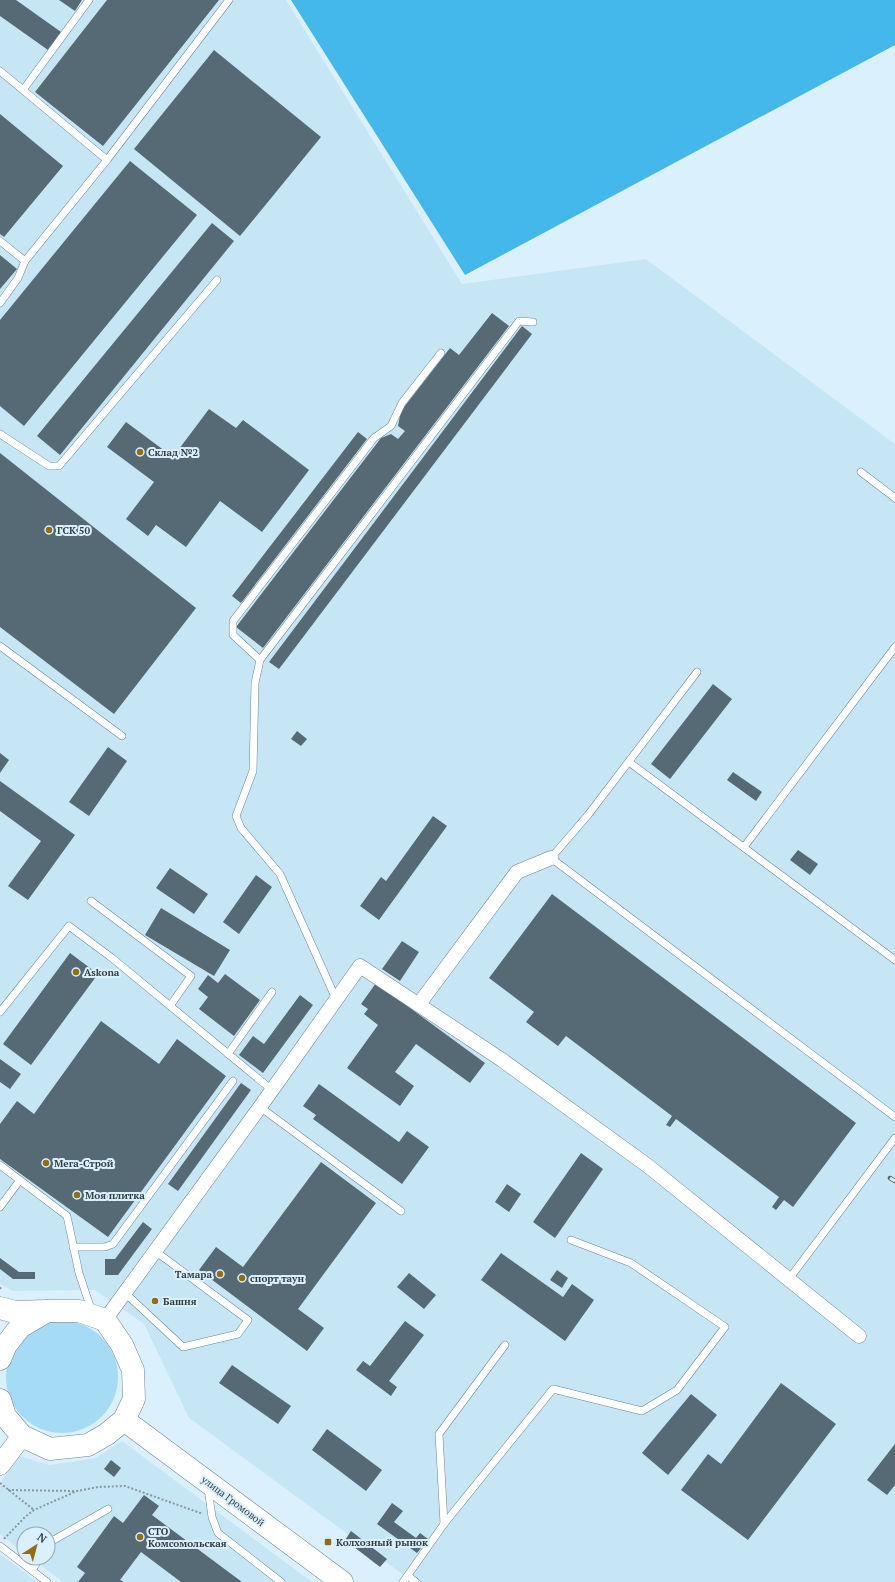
<svg xmlns="http://www.w3.org/2000/svg" width="895" height="1582" viewBox="0 0 895 1582" font-family="'PT Serif',serif">
  <style>
    .built { fill: #c7e6f5 }
    .green { fill: #a6dbf6 }
    .forest { fill: #44b8eb }
    .building { fill: #566a75 }
    .lines { fill: none; stroke-linecap: round; stroke-linejoin: round }
    .service-casing { stroke: #6f848f; stroke-width: 8 }
    .minor-casing { stroke: #6f848f; stroke-width: 15 }
    .secondary-casing { stroke: #6f848f; stroke-width: 21 }
    .primary-casing { stroke: #6f848f; stroke-width: 23 }
    .path { stroke: #8797a0; stroke-width: 2; stroke-dasharray: 2 2; stroke-linecap: butt }
    .service { stroke: #fff; stroke-width: 7 }
    .minor { stroke: #fff; stroke-width: 14 }
    .secondary { stroke: #fff; stroke-width: 20 }
    .primary { stroke: #fff; stroke-width: 22 }
    .rail-casing { stroke: #566268; stroke-width: 4.5 }
    .rail { stroke: #daf1fd; stroke-width: 3; stroke-dasharray: 9; stroke-linecap: butt }
    .poi-dot { fill: #936c15; stroke: #daf1fd; stroke-width: 1.5 }
    .labels { text-anchor: middle; dominant-baseline: central; stroke-width: 4; stroke-linejoin: round; paint-order: stroke }
    .poi-label { font-size: 10px; font-weight: bold; fill: #353e43; stroke: #daf1fd; text-anchor: start }
    .street-label { font-size: 10px; fill: #353e43; stroke: #daf1fd }
  </style>
  <rect width="100%" height="100%" fill="#daf1fd"/>
  <g class="built">
    <polygon points="0,0 286,0 462,284 646,259 895,444 895,1582 413,1582 189,1418 144,1324 95,1290 13,1291 0,1284"/>
    <polygon points="122,1441 312,1582 63,1582 31,1558 48,1558 48,1534 24,1534 24,1553 0,1534 0,1483 20,1456 49,1465 96,1458"/>
    <polygon points="0,1554 37,1582 0,1582"/>
  </g>
  <circle class="green" cx="62" cy="1377" r="56"/>
  <polygon class="forest" points="291,0 895,0 895,45 465,275"/>
  <g class="building">
    <polygon points="0,0 16,0 61,32 48,50 0,16"/>
    <polygon points="59,0 82,0 75,11"/>
    <polygon points="107,0 219,0 103,146 35,92"/>
    <polygon points="214,50 321,137 240,236 134,149"/>
    <polygon points="0,114 63,166 4,237 0,234"/>
    <polygon points="130,161 197,215 24,426 0,406 0,320"/>
    <polygon points="212,223 234,241 60,455 37,436"/>
    <polygon points="0,255 17,269 0,289"/>
    <polygon points="492,313 509,326 263,648 236,627 381,438 391,434 398,439 405,431 398,426 401,411 450,348 459,355"/>
    <polygon points="522,326 532,334 279,669 269,662"/>
    <polygon points="209,409 236,428 243,420 309,470 262,532 220,501 186,547 156,525 148,536 126,519 154,482 107,447 126,422 173,457"/>
    <polygon points="358,432 367,439 241,603 232,596"/>
    <polygon points="0,453 196,608 114,714 0,627"/>
    <polygon points="713,684 732,699 670,779 651,764"/>
    <polygon points="297,731 307,739 301,746 291,739"/>
    <polygon points="108,747 127,761 89,816 69,802"/>
    <polygon points="0,753 9,760 0,773"/>
    <polygon points="733,772 762,792 756,801 727,780"/>
    <polygon points="0,781 75,835 28,900 8,886 41,841 0,811"/>
    <polygon points="433,816 447,826 379,920 360,906 381,877 386,881"/>
    <polygon points="798,850 818,864 810,875 790,860"/>
    <polygon points="170,868 208,894 194,914 156,888"/>
    <polygon points="256,875 272,887 239,934 223,922"/>
    <polygon points="552,894 856,1123 793,1207 784,1200 776,1210 772,1207 779,1197 676,1119 670,1127 666,1125 672,1116 566,1036 558,1046 526,1022 534,1012 489,978"/>
    <polygon points="161,908 230,950 214,976 145,935"/>
    <polygon points="402,941 419,952 400,981 382,969"/>
    <polygon points="70,953 98,974 31,1065 3,1044"/>
    <polygon points="225,974 260,1000 234,1036 199,1009 208,997 198,989 208,975 218,983"/>
    <polygon points="376,983 485,1063 470,1083 416,1044 395,1072 414,1086 400,1106 347,1068 378,1025 364,1014 368,1009 361,1004"/>
    <polygon points="300,995 313,1005 263,1073 239,1055 253,1036 264,1044"/>
    <polygon points="101,1021 159,1064 177,1039 226,1076 108,1237 0,1159 0,1124 17,1101 34,1114"/>
    <polygon points="0,1059 21,1074 10,1089 0,1082"/>
    <polygon points="241,1083 251,1090 178,1191 168,1184"/>
    <polygon points="319,1084 399,1142 407,1131 429,1147 402,1184 313,1119 316,1115 303,1106"/>
    <polygon points="581,1153 603,1169 555,1238 533,1222"/>
    <polygon points="321,1162 376,1203 298,1309 324,1328 307,1351 199,1270 216,1247 243,1267"/>
    <polygon points="507,1184 521,1194 509,1212 495,1202"/>
    <polygon points="143,1222 152,1229 118,1275 105,1275 105,1259 115,1259"/>
    <polygon points="501,1253 563,1297 572,1284 594,1300 565,1341 481,1280"/>
    <polygon points="0,1258 19,1272 35,1272 35,1279 13,1279 0,1269"/>
    <polygon points="557,1270 568,1278 562,1288 550,1280"/>
    <polygon points="409,1273 436,1295 424,1309 397,1287"/>
    <polygon points="405,1321 424,1335 389,1381 397,1387 391,1396 356,1370 363,1361 370,1366"/>
    <polygon points="232,1365 291,1406 278,1424 219,1383"/>
    <polygon points="781,1383 836,1424 748,1540 681,1490 708,1454 721,1464"/>
    <polygon points="691,1394 717,1415 668,1475 642,1453"/>
    <polygon points="327,1429 382,1470 366,1491 312,1450"/>
    <polygon points="895,1444 895,1485 887,1495 867,1480"/>
    <polygon points="111,1460 121,1468 114,1477 104,1469"/>
    <polygon points="144,1495 159,1506 152,1515 242,1582 181,1582 141,1552 120,1580 124,1582 78,1582 85,1573 77,1567 114,1516 123,1523"/>
    <polygon points="392,1503 403,1511 394,1522 416,1538 420,1533 428,1539 417,1553 377,1524"/>
    <polygon points="351,1531 387,1559 380,1567 345,1540"/>
  </g>
  <g class="lines">
    <defs>
      <g id="service">
        <polyline points="89,0 23,90 107,160 229,0"/>
        <polyline points="0,71 23,90"/>
        <polyline points="0,241 25,261 107,160"/>
        <polyline points="0,303 18,278 25,261"/>
        <polyline points="0,434 49,466 59,466 217,280"/>
        <polyline points="861,472 895,498"/>
        <polyline points="0,646 122,736"/>
        <polyline points="260,660 233,635 233,621 374,438 391,426 402,403 441,353"/>
        <polyline points="697,672 588,815 551,858 895,1117"/>
        <polyline points="629,762 895,960"/>
        <polyline points="744,847 895,647"/>
        <polyline points="91,901 191,976 170,1006"/>
        <polyline points="336,999 280,874 241,828 236,816 253,771 255,683 260,660 519,321 533,322"/>
        <polyline points="0,1012 69,926 112,958 272,1090"/>
        <polyline points="228,1054 272,992"/>
        <polyline points="260,1107 401,1211"/>
        <polyline points="0,1165 67,1216 79,1273 92,1312"/>
        <polyline points="0,1207 20,1180"/>
        <polyline points="73,1247 105,1247 113,1244 233,1081"/>
        <polyline points="789,1279 895,1138"/>
        <polyline points="125,1293 183,1347 238,1334 248,1320 155,1251"/>
        <polyline points="208,1488 212,1517 218,1533 281,1582"/>
        <polyline points="444,1524 439,1434 505,1345"/>
        <polyline points="0,1546 47,1582"/>
        <polyline points="48,1547 52,1541 108,1509"/>
        <polyline points="32,1570 40,1558"/>
        <polyline points="408,1576 416,1582"/>
        <polyline points="403,1582 444,1524 553,1389 642,1411 677,1390 725,1327 631,1263 571,1240"/>
      </g>
      <g id="minor">
        <polyline points="419,1004 517,872 551,858"/>
        <polyline points="105,1320 260,1107 360,966 502,1060 648,1166 859,1336"/>
      </g>
      <polyline id="secondary" points="0,1465 22,1436"/>
      <g id="primary">
        <polyline points="0,1308 15,1312 46,1311"/>
        <polyline points="0,1359 6,1345 20,1327 47,1311 79,1311 105,1320 122,1345 133,1370 134,1399 124,1420 107,1434 88,1445 50,1449 22,1436 5,1416 0,1400"/>
        <polyline points="124,1420 342,1582"/>
      </g>
    </defs>
    <use href="#service" class="service-casing"/>
    <use href="#minor" class="minor-casing"/>
    <use href="#secondary" class="secondary-casing"/>
    <use href="#primary" class="primary-casing"/>
    <g class="path">
      <polyline points="0,1289 1,1287"/>
      <polyline points="0,1483 34,1510"/>
      <polyline points="8,1490 75,1491"/>
      <polyline points="4,1539 25,1517 34,1510 77,1491 98,1487 125,1486 203,1514"/>
    </g>
    <use href="#service" class="service"/>
    <use href="#minor" class="minor"/>
    <use href="#secondary" class="secondary"/>
    <use href="#primary" class="primary"/>
    <defs>
      <polyline id="rail" points="890,1178 895,1181"/>
    </defs>
    <use href="#rail" class="rail-casing"/>
    <use href="#rail" class="rail"/>
  </g>
  <g class="poi-dot">
    <circle cx="140" cy="452" r="4"/>
    <circle cx="49" cy="530" r="4"/>
    <circle cx="76" cy="972" r="4"/>
    <circle cx="46" cy="1163" r="4"/>
    <circle cx="77" cy="1195" r="4"/>
    <circle cx="220" cy="1274" r="4"/>
    <circle cx="242" cy="1278" r="4"/>
    <circle cx="155" cy="1301" r="4"/>
    <circle cx="140" cy="1537" r="4"/>
    <rect x="324" y="1538" width="8" height="8" rx="2"/>
  </g>
  <g class="labels">
    <g class="poi-label">
      <text x="148" y="452">Склад №2</text>
      <text x="57" y="530">ГСК 50</text>
      <text x="84" y="972">Askona</text>
      <text x="54" y="1163">Мега-Строй</text>
      <text x="85" y="1195">Моя плитка</text>
      <text x="212" y="1274" text-anchor="end">Тамара</text>
      <text x="250" y="1278">спорт таун</text>
      <text x="163" y="1301">Башня</text>
      <text x="148" y="1531">СТО<tspan x="148" dy="12">Комсомольская</tspan></text>
      <text x="336" y="1542">Колхозный рынок</text>
    </g>
    <g class="street-label">
      <text transform="translate(233 1501) rotate(37)">улица Громовой</text>
    </g>
  </g>
  <g transform="translate(36 1546) rotate(36)"><circle r="19" fill="#daf1fd" stroke="#98a9b3"/>
  <path d="M0-3L7 15L0 10L-7 15Z" fill="#936c15"/>
  <text y="-6" font-size="11" font-weight="bold" text-anchor="middle" fill="#353e43">N</text>
  </g>
</svg>
